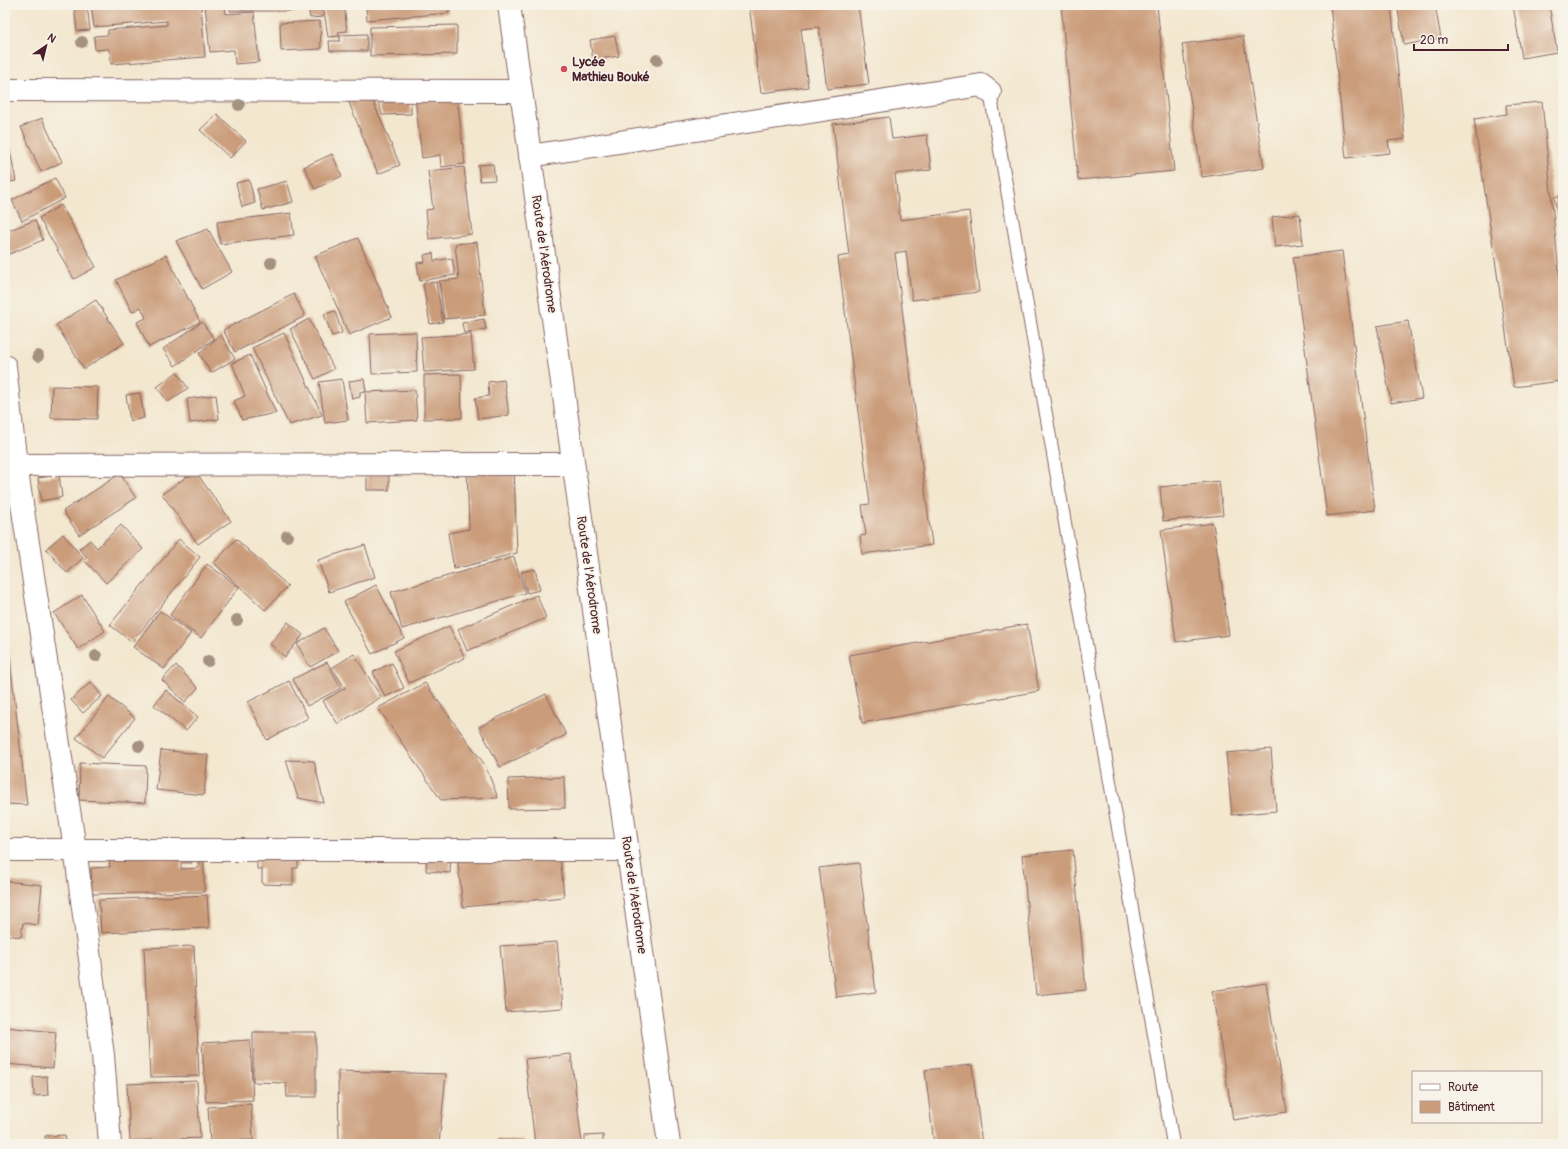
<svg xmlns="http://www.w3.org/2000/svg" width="1568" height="1149" viewBox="0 0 1568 1149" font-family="Pangolin,sans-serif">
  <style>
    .building { fill: #ca9c7a }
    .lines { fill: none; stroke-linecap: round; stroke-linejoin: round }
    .service-casing { stroke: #856564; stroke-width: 14 }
    .minor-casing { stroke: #856564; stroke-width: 24 }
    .tertiary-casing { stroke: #856564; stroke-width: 24 }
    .service { stroke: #fff; stroke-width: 12 }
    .minor { stroke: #fff; stroke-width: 22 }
    .tertiary { stroke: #fff; stroke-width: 22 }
    .tree { fill: #a4917f }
    .poi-dot { fill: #d1495b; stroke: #f7f3e8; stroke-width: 1.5 }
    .labels { text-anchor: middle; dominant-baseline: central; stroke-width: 3.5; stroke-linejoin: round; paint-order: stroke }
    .poi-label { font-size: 13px; font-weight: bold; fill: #4a1f2b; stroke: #f7f3e8; text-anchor: start }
    .street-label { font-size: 13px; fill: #4a1f2b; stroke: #f7f3e8 }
  </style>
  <rect width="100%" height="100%" fill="#f7f3e8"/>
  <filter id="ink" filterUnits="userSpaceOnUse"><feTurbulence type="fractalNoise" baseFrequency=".025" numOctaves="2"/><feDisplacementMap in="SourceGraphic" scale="8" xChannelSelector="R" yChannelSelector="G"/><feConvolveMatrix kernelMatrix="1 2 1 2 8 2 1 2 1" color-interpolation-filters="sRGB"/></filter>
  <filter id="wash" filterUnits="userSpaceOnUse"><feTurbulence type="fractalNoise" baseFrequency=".012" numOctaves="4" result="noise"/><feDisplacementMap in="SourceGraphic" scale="16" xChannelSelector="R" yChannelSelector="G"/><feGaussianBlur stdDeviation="0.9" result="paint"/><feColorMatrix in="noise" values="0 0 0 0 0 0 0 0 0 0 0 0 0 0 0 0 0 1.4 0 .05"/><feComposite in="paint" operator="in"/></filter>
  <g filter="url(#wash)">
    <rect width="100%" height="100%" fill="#f3e7cf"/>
    <g id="blocks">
      <g class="building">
        <polygon points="74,5 87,5 90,30 77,31"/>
        <polygon points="91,5 201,5 205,57 111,64 109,49 95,50 94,36 108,35 108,30 167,25 167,21 94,27"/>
        <polygon points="205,5 225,5 226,14 254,12 259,62 235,64 234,50 210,52"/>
        <rect x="230" y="5" width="71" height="6"/>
        <polygon points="308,5 321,5 323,17 310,18"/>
        <polygon points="323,5 344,5 347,31 338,32 339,36 328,37"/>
        <polygon points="366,5 449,5 449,13 367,20"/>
        <polygon points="749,5 858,5 869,84 827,89 819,27 801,29 808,87 761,93"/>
        <polygon points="1061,5 1157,5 1174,171 1078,180"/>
        <polygon points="1330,5 1391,5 1405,139 1388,141 1390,153 1346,158"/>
        <polygon points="1397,5 1435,5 1441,38 1404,45"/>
        <polygon points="1513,5 1549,5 1557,52 1522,58"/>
        <polygon points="320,21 321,49 281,51 280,23"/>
        <polygon points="457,25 457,54 370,56 370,27"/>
        <polygon points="367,34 367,51 330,51 329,41 340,41 340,35"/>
        <polygon points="615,36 619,56 593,60 590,40"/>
        <polygon points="1243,36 1264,168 1202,177 1182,44"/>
        <polygon points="375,90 411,101 411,114 382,115"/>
        <polygon points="369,92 400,165 378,174 348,100"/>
        <polygon points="415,97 457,97 465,164 441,167 440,155 422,158"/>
        <polygon points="1542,102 1563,313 1563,369 1560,369 1561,381 1514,387 1474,119 1507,114 1506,105"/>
        <polygon points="217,114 246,141 230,158 200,130"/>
        <polygon points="889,117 892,139 927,135 931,170 895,174 900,220 969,211 979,292 912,300 906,251 895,253 932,545 862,554 860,536 866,535 862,505 870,504 838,257 849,255 833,124"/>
        <polygon points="42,118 62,162 41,172 21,127"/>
        <polygon points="8,140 16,181 5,183 5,141"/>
        <polygon points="332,154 342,176 315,189 304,167"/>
        <polygon points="493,164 495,180 480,181 478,165"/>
        <polygon points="464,167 472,234 429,239 426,210 433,209 428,171"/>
        <polygon points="55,178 65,198 22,221 12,200"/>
        <polygon points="249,180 255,203 242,207 236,183"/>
        <polygon points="287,181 293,202 263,210 257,189"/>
        <polygon points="1563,195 1563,235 1562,235 1554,197"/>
        <polygon points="61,205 96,267 74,279 39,218"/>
        <polygon points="291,213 294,235 220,244 217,222"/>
        <polygon points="1300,214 1303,244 1275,247 1272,217"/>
        <polygon points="35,220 43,240 7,255 5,249 5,232"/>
        <polygon points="208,229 232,272 202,289 176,241"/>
        <polygon points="358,238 392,317 349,335 315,256"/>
        <polygon points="477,242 485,315 444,319 439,281 459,279 455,244"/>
        <polygon points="1342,251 1375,510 1327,516 1293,257"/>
        <polygon points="433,253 434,261 452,258 455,275 420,281 417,263 425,262 424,255"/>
        <polygon points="166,255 200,322 149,347 137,322 146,318 141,307 132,312 116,280"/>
        <polygon points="436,282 443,322 430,324 423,284"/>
        <polygon points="294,294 305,316 235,352 223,330"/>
        <polygon points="96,300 124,343 84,369 56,325"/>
        <polygon points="335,311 342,333 332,336 324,314"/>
        <polygon points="309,319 334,369 315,379 290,329"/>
        <polygon points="484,319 486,329 464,333 462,323"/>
        <polygon points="1408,321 1422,398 1391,403 1377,326"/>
        <polygon points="202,322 214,339 175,366 163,349"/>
        <polygon points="416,332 417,372 372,374 370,334"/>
        <polygon points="284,333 322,415 289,425 252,348"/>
        <polygon points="471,334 474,369 424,372 421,337"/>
        <polygon points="221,335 235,359 211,373 199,353"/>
        <polygon points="250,355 276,413 242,420 234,401 245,396 232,363"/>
        <polygon points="177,372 188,388 168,402 157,387"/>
        <polygon points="461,374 462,418 424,419 424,375"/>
        <polygon points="342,379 348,420 325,423 319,382"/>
        <polygon points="364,379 366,391 360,392 360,397 352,399 349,381"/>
        <polygon points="504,380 509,415 478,419 475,398 489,396 488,382"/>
        <polygon points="52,386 98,387 97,419 51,418"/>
        <polygon points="415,390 417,420 367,423 365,392"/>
        <polygon points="140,393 144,418 130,421 126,395"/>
        <polygon points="216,395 219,419 190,423 187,399"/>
        <polygon points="514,468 517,553 454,569 448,533 469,529 467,469"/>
        <polygon points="195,471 231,521 198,544 162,494"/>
        <rect x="367" y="471" width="22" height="19"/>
        <polygon points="120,474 136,498 79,535 63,511"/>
        <polygon points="59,475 62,497 41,501 38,478"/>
        <polygon points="1219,481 1223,515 1163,521 1160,487"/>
        <polygon points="1213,523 1229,635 1176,642 1161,530"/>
        <polygon points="121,525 143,549 106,583 84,560 87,557 79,549 90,540 97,548"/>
        <polygon points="63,534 83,558 67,573 46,549"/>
        <polygon points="179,539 200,557 132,642 110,625"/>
        <polygon points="236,539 288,586 265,610 214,563"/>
        <polygon points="365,545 375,577 329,592 318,560"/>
        <polygon points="514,557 525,593 402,629 391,592"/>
        <polygon points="207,564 239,587 201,638 170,615"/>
        <polygon points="535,569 540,590 527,593 521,572"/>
        <polygon points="376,585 404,638 372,654 344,602"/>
        <polygon points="82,595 105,631 78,649 54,613"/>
        <polygon points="537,595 546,618 467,651 458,629"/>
        <polygon points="160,611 191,633 164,669 133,647"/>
        <polygon points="288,622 303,635 285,657 270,644"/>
        <polygon points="1027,624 1039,691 862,723 849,655"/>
        <polygon points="5,626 6,626 27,805 5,804"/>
        <polygon points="449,626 465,658 409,683 394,651"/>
        <polygon points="324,628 338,651 310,667 297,644"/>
        <polygon points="354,654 381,697 338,724 323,701 345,688 332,668"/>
        <polygon points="327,662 341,688 307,706 293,679"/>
        <polygon points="392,663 404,688 385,697 373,672"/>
        <polygon points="176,665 198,688 185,702 162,680"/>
        <polygon points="289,681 308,718 267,740 248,702"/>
        <polygon points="91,682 102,696 83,713 71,700"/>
        <polygon points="425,683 485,765 498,798 441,800 378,708"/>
        <polygon points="166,690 198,717 186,731 154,705"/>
        <polygon points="546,694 566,735 500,767 479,727"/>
        <polygon points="109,697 135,718 102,758 76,738"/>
        <polygon points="1271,749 1276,811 1232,815 1226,753"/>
        <polygon points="161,750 208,755 204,795 156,790"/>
        <polygon points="286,760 314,761 324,803 298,798"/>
        <polygon points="80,763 146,766 145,803 79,800"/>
        <polygon points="564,777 565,808 509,809 508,779"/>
        <polygon points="257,842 299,842 298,868 293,868 293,885 262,884 262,869 257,869"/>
        <polygon points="559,844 564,897 463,907 457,855"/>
        <polygon points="191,850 192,863 181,863 181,869 199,868 198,862 204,862 204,892 92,894 91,868 110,867 109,851"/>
        <polygon points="1073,850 1086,990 1036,995 1022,855"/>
        <polygon points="427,853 451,855 450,873 426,871"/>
        <polygon points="859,863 876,992 836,997 819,868"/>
        <polygon points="5,881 42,885 38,925 23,923 21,937 5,935"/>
        <polygon points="207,895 209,928 101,933 99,900"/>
        <polygon points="557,942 563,1008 506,1012 500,946"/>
        <polygon points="194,946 199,1076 150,1077 144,948"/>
        <polygon points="1266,983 1287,1112 1233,1120 1212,991"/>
        <polygon points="5,1027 56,1032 53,1068 5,1064"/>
        <polygon points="253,1032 316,1032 316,1097 287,1097 286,1083 253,1082"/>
        <polygon points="250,1040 253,1100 206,1102 202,1043"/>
        <polygon points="571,1054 582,1144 535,1144 525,1059"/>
        <polygon points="972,1065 982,1144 934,1144 925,1070"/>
        <polygon points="338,1071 446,1074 439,1144 339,1144"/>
        <polygon points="47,1076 48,1095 34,1096 33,1077"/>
        <polygon points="197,1081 200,1138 130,1141 127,1084"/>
        <polygon points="251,1104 253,1140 210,1142 208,1107"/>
        <polygon points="65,1135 66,1144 46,1144 45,1136"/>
        <polygon points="603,1135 603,1144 585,1144 585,1136"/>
        <polygon points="497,1140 524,1141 524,1144 497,1144"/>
      </g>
    </g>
  </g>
  <g filter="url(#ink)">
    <use href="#blocks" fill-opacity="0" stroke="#856564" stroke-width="1"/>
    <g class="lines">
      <defs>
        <polyline id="service" points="990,92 1173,1144"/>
        <g id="minor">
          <polyline points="5,90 521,91"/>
          <polyline points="530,156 981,85 990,92"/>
          <polyline points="5,366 16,465 75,849 103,1055 110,1144"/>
          <polyline points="5,465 573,464"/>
          <polyline points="5,850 628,850"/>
        </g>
        <polyline id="tertiary" points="509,5 669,1144"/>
      </defs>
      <use href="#service" class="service-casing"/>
      <use href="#minor" class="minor-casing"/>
      <use href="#tertiary" class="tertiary-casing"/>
      <use href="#service" class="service"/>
      <use href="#minor" class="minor"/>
      <use href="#tertiary" class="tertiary"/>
    </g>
    <g class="tree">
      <circle cx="82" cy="42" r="6"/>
      <circle cx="657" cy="60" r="6"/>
      <circle cx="239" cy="105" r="6"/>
      <circle cx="271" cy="263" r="6"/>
      <circle cx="38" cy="356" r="6"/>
      <circle cx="287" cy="536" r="6"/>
      <circle cx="237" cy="620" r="6"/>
      <circle cx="96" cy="656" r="6"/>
      <circle cx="208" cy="661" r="6"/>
      <circle cx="139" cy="746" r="6"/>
    </g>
  </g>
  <circle class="poi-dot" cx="564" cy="69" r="4"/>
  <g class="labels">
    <g class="poi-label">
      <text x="572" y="62">Lycée<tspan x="572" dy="15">Mathieu Bouké</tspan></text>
    </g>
    <g class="street-label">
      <text transform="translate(544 254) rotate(82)">Route de l'Aérodrome</text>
      <text transform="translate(589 575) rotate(82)">Route de l'Aérodrome</text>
      <text transform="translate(634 895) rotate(82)">Route de l'Aérodrome</text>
    </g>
  </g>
  <rect width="1568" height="1149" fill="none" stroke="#f7f3e8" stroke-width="20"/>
  <rect x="1412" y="1071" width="130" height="52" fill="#f7f3e8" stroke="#b29e9c"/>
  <rect x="1420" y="1084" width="20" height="6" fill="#ffffff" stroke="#b29e9c"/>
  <text x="1448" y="1091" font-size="12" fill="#4a1f2b">Route</text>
  <rect x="1420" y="1101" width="20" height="12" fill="#ca9c7a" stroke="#b29e9c"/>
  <text x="1448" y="1111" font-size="12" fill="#4a1f2b">Bâtiment</text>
  <g transform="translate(46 46) rotate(35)" stroke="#f7f3e8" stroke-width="3" paint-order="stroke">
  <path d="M0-3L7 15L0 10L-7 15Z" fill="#4a1f2b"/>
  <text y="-6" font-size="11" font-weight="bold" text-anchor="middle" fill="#4a1f2b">N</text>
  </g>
  <path d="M1414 44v6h94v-6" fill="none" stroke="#4a1f2b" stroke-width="2"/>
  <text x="1420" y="44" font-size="12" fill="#4a1f2b" stroke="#f7f3e8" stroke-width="3" paint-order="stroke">20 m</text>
</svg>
